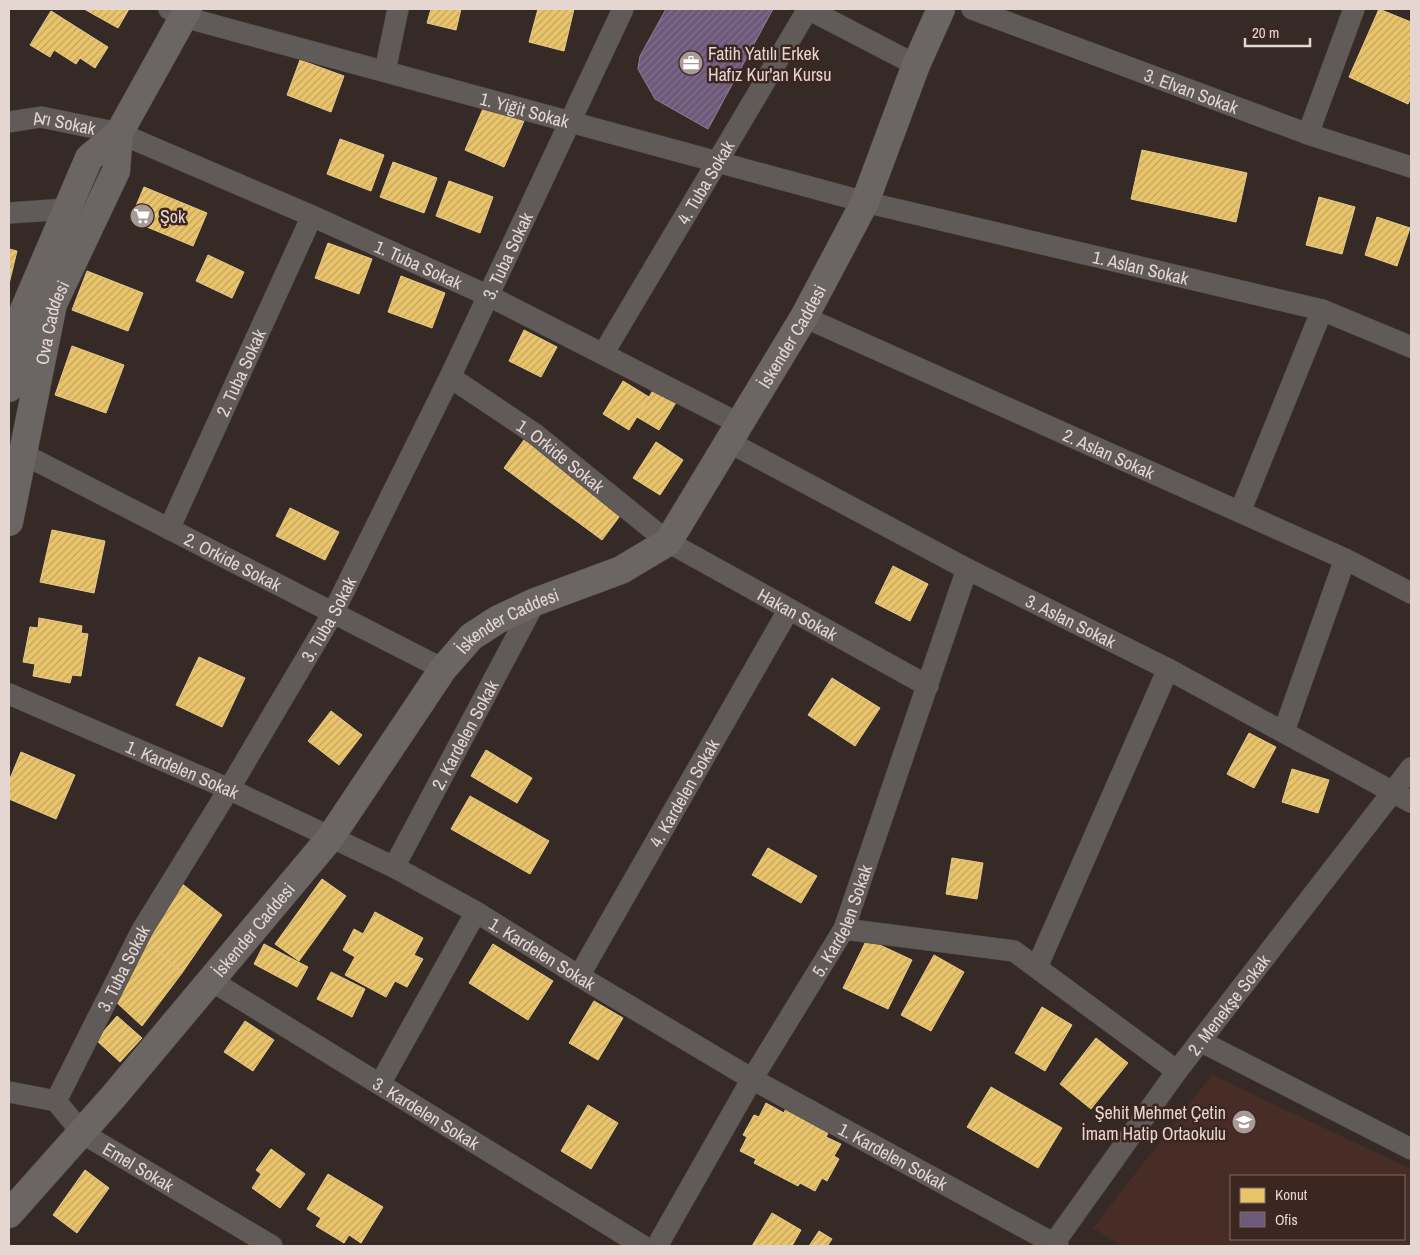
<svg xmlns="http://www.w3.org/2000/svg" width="1420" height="1255" viewBox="0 0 1420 1255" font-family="'Archivo Narrow',sans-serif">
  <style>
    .built { fill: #472d26; fill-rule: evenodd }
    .homes { fill: url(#homes-hatch); stroke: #e8c989 }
    .offices { fill: url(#offices-hatch); stroke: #917e94 }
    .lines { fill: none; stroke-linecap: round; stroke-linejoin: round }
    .street-casing { stroke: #504643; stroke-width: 22 }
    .secondary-casing { stroke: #504643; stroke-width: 29 }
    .street { stroke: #605a59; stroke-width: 21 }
    .secondary { stroke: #6b6563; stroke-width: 28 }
    .labels { text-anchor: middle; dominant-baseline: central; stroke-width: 5; stroke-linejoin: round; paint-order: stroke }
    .poi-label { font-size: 18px; fill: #e5d6d2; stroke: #3c2620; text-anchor: start }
    .street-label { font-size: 18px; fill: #e5d6d2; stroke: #3c2620 }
  </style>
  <defs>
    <pattern id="homes-hatch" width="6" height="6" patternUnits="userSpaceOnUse" patternTransform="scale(1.25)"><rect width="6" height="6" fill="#e9c46a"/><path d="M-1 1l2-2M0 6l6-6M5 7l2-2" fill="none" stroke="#c0a35f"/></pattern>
    <pattern id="offices-hatch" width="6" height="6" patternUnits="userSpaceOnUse" patternTransform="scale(1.25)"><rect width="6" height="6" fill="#6d597a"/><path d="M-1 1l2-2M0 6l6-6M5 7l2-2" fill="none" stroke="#82708c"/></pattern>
  </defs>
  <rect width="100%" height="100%" fill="#362a26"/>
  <path class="built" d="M1212,1075L1411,1169V1246H1121L1093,1228ZM1231,1176H1404V1239H1231Z"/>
  <g class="homes">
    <polygon points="84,9 129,9 118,28"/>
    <polygon points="431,9 461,9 456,30 427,23"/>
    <polygon points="538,9 574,9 564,51 529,42"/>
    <polygon points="1379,9 1411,22 1411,97 1408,104 1349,77"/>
    <polygon points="51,11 108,47 95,68 80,58 76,64 54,50 50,57 30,45"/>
    <polygon points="300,60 344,76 331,112 287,95"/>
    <polygon points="485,104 524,121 504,167 465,150"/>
    <polygon points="340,139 384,155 371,191 327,174"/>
    <polygon points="1142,150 1247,173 1236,222 1131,199"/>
    <polygon points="393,162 437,178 424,213 380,197"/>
    <polygon points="449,181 493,197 480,233 436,216"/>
    <polygon points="144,187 207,213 193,246 130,220"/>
    <polygon points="1319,197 1355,207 1342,254 1306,245"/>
    <polygon points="1377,217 1410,228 1397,266 1365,255"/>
    <polygon points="328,243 372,259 359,294 315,278"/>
    <polygon points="9,249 17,251 9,284"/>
    <polygon points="208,255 244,272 232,298 196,281"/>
    <polygon points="87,271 143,293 128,331 72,310"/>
    <polygon points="401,276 445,293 432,328 388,312"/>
    <polygon points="524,330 557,347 541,377 509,361"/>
    <polygon points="72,346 124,365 106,413 55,395"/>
    <polygon points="623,381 649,397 629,430 603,414"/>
    <polygon points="655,387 677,401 659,430 637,417"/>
    <polygon points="526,437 553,457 531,488 504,468"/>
    <polygon points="656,442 683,460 660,495 633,478"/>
    <polygon points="553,457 577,474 554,505 531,488"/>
    <polygon points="577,474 601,492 579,523 554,505"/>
    <polygon points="601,492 625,509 602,540 579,523"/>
    <polygon points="290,508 339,532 325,560 276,536"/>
    <polygon points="52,530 105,541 94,593 40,582"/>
    <polygon points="893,566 928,584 910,621 875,603"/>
    <polygon points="39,618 82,626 81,633 88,634 81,676 72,675 70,683 33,676 35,664 23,662 30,627 38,628"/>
    <polygon points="199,657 245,678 222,727 176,705"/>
    <polygon points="832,678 880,708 855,746 808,715"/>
    <polygon points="331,711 362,735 339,765 308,741"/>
    <polygon points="1249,733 1276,747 1254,788 1227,774"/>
    <polygon points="486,750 532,778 517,803 471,776"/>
    <polygon points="21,752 75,775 56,819 9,799 9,781"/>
    <polygon points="1292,769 1329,780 1318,813 1282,802"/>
    <polygon points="470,796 549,841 530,874 451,829"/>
    <polygon points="768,848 817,876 801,903 752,875"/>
    <polygon points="952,858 983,863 977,899 946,894"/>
    <polygon points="322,879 346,896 299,961 275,944"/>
    <polygon points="181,883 222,915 182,973 147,941"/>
    <polygon points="375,912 423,938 414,955 423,959 407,987 395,981 386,997 345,975 355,957 343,950 354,929 363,934"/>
    <polygon points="867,939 912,960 888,1009 843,988"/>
    <polygon points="147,941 182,973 142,1026 115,1001"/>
    <polygon points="264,944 308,967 297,987 254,964"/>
    <polygon points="493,944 553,981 528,1020 469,983"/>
    <polygon points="934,955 964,972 931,1031 901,1015"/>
    <polygon points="331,972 365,989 352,1017 317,999"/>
    <polygon points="594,1001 623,1018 598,1060 569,1043"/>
    <polygon points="1042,1007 1072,1025 1045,1071 1015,1053"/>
    <polygon points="117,1016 142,1038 120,1062 96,1040"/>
    <polygon points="245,1021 274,1040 253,1071 224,1052"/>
    <polygon points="1096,1038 1128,1063 1091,1109 1060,1084"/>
    <polygon points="991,1087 1062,1128 1038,1168 967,1127"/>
    <polygon points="766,1103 784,1113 786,1108 829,1131 826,1137 841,1144 834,1156 839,1159 827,1181 822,1178 815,1191 800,1183 798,1186 754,1163 756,1159 740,1151 747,1137 743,1135 754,1115 759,1117"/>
    <polygon points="588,1105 618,1123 591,1169 561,1151"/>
    <polygon points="271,1149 305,1174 280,1208 252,1188 261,1174 256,1170"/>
    <polygon points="85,1170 109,1188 77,1233 53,1215"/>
    <polygon points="328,1174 383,1207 361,1243 349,1235 344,1243 316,1226 321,1218 307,1209"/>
    <polygon points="772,1213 801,1230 792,1246 752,1246"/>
    <polygon points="819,1231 832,1239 828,1245 830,1246 809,1246"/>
  </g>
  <polygon class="offices" points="666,9 773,9 708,129 655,99 638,69 640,56"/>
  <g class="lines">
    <defs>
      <g id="street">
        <path id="s1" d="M169,9L184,17L865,202L1322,310L1411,347"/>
        <path id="s2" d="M972,9L1308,134L1411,167"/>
        <polyline points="385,71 398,9"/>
        <path id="s3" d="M9,122L41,117L119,133L312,216L489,296L738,423"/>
        <polyline points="1308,134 1354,9"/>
        <polyline points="9,213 67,209"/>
        <path id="s4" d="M804,317L1345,559L1411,593"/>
        <path id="s5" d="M603,354L808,9L916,65"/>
        <path id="s6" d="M450,377L535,434L668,542L928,686"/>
        <path id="s7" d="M727,441L967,569L1168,669L1411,802"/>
        <path id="s8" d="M23,454L443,669"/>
        <polyline points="1240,512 1322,310"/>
        <path id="s9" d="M169,529L312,216"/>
        <path id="s10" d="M9,694L229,789L394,867L476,912L579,976L752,1079L1058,1246"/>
        <polyline points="1284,731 1345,559"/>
        <path id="s11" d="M394,867L535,602"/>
        <polyline points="844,929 1014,951 1177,1071"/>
        <polyline points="1037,967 1168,669"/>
        <path id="s12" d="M579,976L789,609"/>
        <path id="s13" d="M210,980L643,1246"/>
        <polyline points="1200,1041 1411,1149"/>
        <polyline points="380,1084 476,912"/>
        <path id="s14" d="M9,1092L56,1101L82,1133L272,1246"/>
        <path id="s15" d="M56,1101L142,930L229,789L333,613L450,377L623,9"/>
        <path id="s16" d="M657,1246L752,1079L844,929L967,569"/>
        <path id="s17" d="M1052,1246L1177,1071L1411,768"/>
      </g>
      <g id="secondary">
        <polyline points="9,388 24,310 89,158 119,133 188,9"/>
        <path id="s18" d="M9,522L53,304L116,171L119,133"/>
        <path id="s19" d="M9,1214L113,1097L330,838L443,669L471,637L497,620L535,602L621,570L668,542L804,317L865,202L916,65L941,9"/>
      </g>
    </defs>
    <use href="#street" class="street-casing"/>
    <use href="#secondary" class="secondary-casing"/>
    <use href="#street" class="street"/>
    <use href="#secondary" class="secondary"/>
  </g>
  <defs>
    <symbol id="office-disc" viewBox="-11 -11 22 22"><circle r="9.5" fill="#a89a96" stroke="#3c2620"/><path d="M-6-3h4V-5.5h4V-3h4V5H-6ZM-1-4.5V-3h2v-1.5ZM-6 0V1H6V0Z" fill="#fff"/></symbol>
    <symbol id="supermarket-disc" viewBox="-11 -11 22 22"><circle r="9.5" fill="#a89a96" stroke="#3c2620"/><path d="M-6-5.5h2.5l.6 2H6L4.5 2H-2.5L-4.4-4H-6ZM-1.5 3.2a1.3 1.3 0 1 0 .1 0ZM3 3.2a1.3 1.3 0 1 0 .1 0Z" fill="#fff"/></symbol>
    <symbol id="school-disc" viewBox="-11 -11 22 22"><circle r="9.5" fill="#a89a96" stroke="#3c2620"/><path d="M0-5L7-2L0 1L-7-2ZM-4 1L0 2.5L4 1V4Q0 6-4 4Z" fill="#fff"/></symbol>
  </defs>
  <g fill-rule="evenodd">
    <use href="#office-disc" x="677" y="49" width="28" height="28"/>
    <use href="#supermarket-disc" x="128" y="202" width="28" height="28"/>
    <use href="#school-disc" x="1230" y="1108" width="28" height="28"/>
  </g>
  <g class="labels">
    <g class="poi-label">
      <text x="708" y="53">Fatih Yatılı Erkek<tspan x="708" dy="21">Hafız Kur'an Kursu</tspan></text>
      <text x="160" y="216">Şok</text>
      <text x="1226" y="1112" text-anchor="end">Şehit Mehmet Çetin<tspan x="1226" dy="21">İmam Hatip Ortaokulu</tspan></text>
    </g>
    <g class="street-label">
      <text stroke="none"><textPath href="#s2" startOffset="234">3. Elvan Sokak</textPath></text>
      <text stroke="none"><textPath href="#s1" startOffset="370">1. Yiğit Sokak</textPath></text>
      <text stroke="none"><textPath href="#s3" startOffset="56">Arı Sokak</textPath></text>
      <text stroke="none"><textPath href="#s5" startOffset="200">4. Tuba Sokak</textPath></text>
      <text stroke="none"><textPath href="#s15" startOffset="959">3. Tuba Sokak</textPath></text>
      <text stroke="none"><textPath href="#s3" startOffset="439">1. Tuba Sokak</textPath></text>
      <text stroke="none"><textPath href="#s1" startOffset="1006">1. Aslan Sokak</textPath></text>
      <text stroke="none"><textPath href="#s18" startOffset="204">Ova Caddesi</textPath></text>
      <text stroke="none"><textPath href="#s19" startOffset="1200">İskender Caddesi</textPath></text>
      <text stroke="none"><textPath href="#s9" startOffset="172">2. Tuba Sokak</textPath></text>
      <text stroke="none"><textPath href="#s4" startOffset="334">2. Aslan Sokak</textPath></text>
      <text stroke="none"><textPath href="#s6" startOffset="136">1. Orkide Sokak</textPath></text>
      <text stroke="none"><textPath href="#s8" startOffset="236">2. Orkide Sokak</textPath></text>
      <text stroke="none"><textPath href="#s6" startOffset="422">Hakan Sokak</textPath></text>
      <text stroke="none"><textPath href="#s15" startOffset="554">3. Tuba Sokak</textPath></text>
      <text stroke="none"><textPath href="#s7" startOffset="388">3. Aslan Sokak</textPath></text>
      <text stroke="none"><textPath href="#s19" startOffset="780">İskender Caddesi</textPath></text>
      <text stroke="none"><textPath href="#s11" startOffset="150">2. Kardelen Sokak</textPath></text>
      <text stroke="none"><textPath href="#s10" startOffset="189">1. Kardelen Sokak</textPath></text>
      <text stroke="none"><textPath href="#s12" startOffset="211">4. Kardelen Sokak</textPath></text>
      <text stroke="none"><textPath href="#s16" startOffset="375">5. Kardelen Sokak</textPath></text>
      <text stroke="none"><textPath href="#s19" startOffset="375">İskender Caddesi</textPath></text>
      <text stroke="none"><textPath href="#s10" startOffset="594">1. Kardelen Sokak</textPath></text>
      <text stroke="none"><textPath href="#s15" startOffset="149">3. Tuba Sokak</textPath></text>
      <text stroke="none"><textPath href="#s17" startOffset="299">2. Menekşe Sokak</textPath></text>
      <text stroke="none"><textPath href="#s13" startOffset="254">3. Kardelen Sokak</textPath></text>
      <text stroke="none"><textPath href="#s10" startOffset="999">1. Kardelen Sokak</textPath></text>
      <text stroke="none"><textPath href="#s14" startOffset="155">Emel Sokak</textPath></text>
    </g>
  </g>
  <rect width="1420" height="1255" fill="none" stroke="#e5d6d2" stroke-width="20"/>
  <rect x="1230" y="1175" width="175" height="65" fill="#3c2620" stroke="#806c67"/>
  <rect x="1240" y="1188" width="25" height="15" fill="#e9c46a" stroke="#806c67"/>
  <text x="1275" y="1200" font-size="15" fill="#e5d6d2">Konut</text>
  <rect x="1240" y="1212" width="25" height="15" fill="#6d597a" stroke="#806c67"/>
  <text x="1275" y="1225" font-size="15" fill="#e5d6d2">Ofis</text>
  <path d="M1245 38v8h65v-8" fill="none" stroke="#e5d6d2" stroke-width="2.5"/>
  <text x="1252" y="38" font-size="15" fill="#e5d6d2" stroke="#3c2620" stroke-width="4" paint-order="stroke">20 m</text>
</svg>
